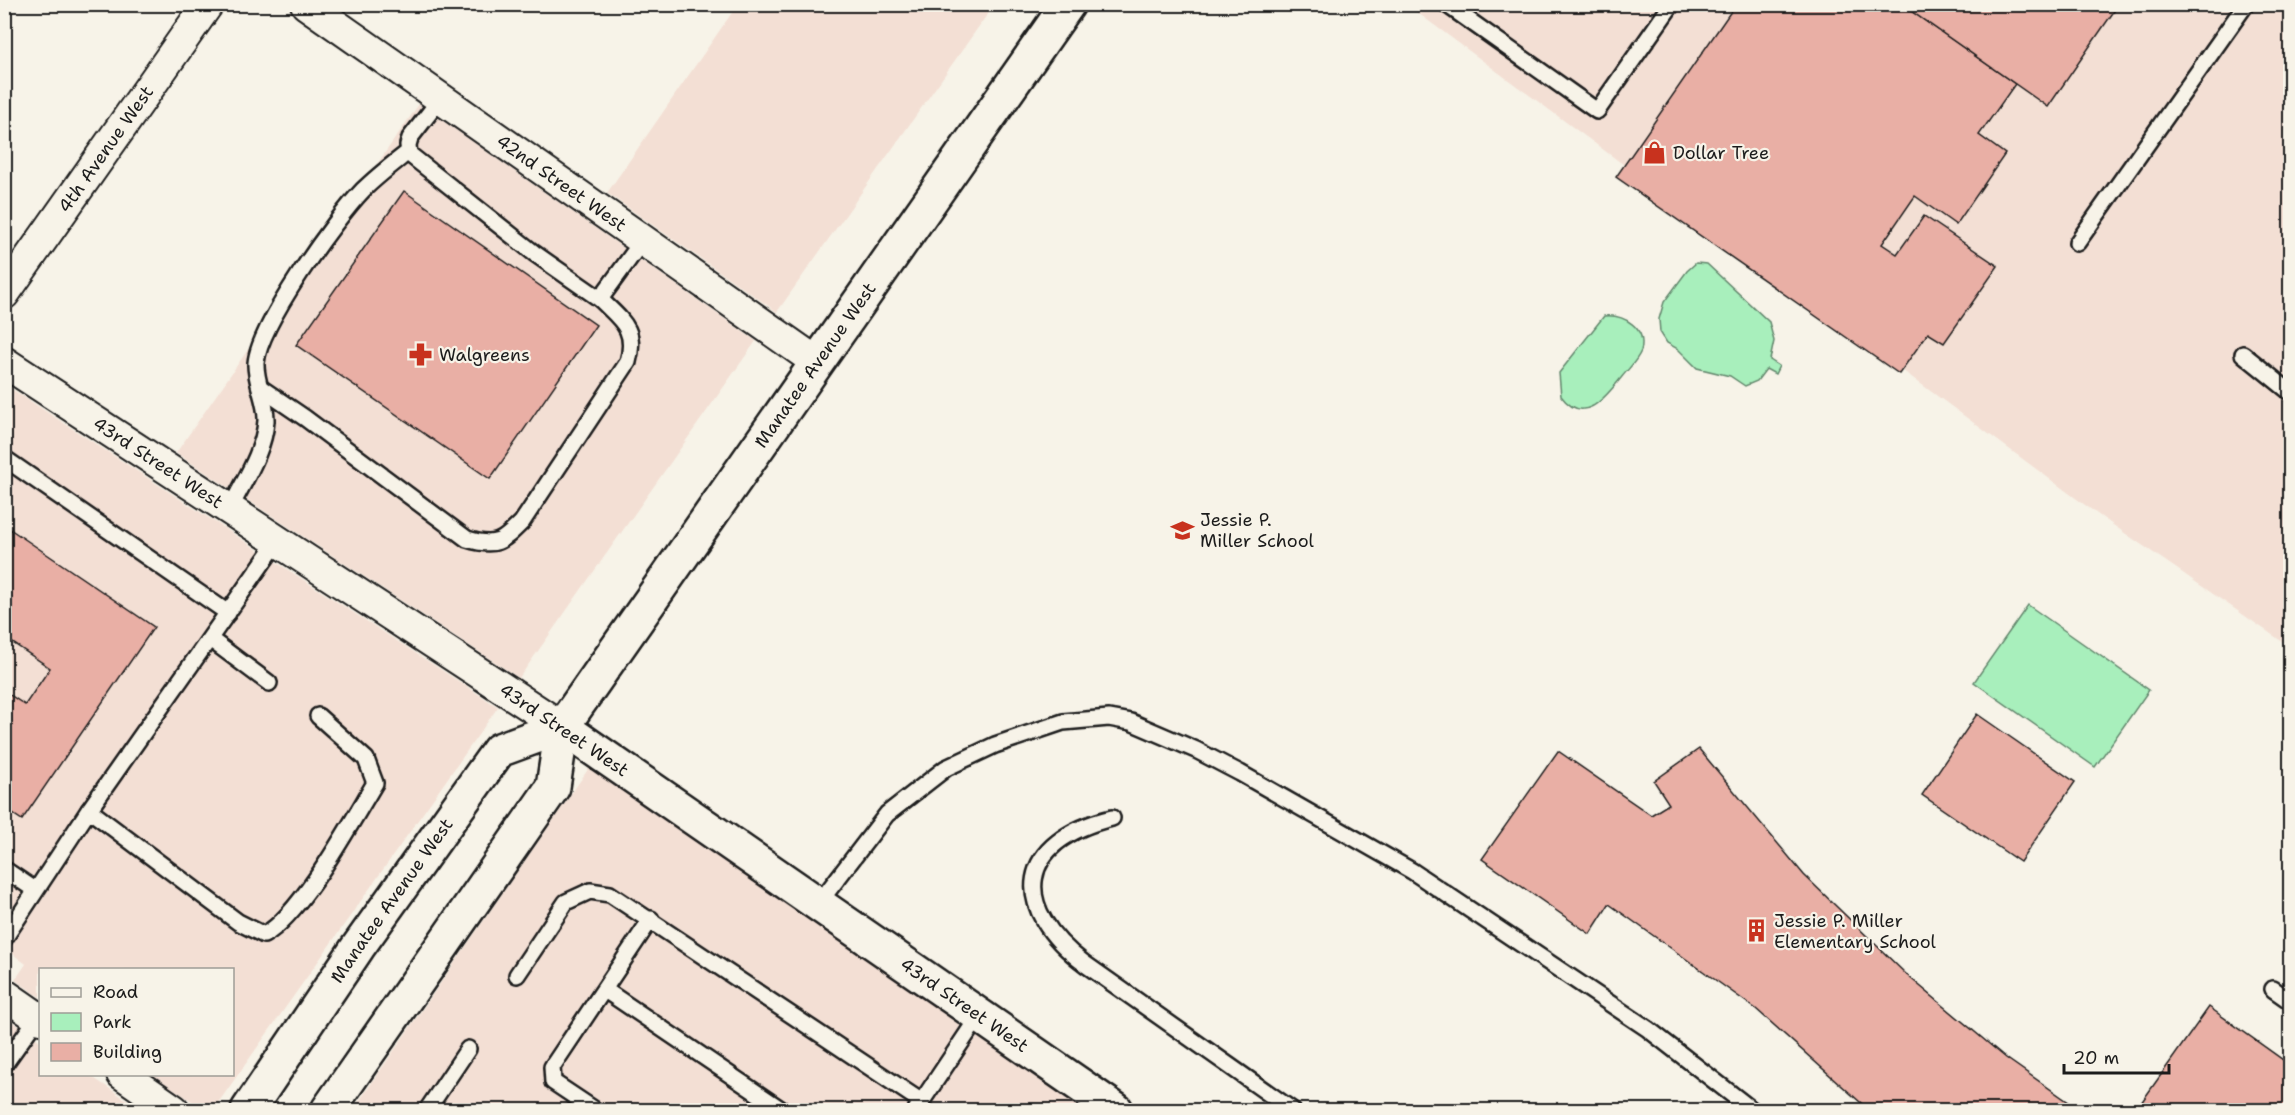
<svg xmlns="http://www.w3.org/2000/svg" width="2295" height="1115" viewBox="0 0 2295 1115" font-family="'Shantell Sans',sans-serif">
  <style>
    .built { fill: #f3dfd4 }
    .green { fill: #a8efbc; stroke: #62866c; stroke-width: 1.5 }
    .building { fill: #e9afa5; stroke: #1c1c1c; stroke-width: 1.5 }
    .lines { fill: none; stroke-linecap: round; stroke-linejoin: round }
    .lane-casing { stroke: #1c1c1c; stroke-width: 20 }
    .street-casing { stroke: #1c1c1c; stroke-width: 34 }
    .secondary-casing { stroke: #1c1c1c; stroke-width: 38 }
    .lane { stroke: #f7f3e8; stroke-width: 15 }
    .street { stroke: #f7f3e8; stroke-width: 30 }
    .secondary { stroke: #f7f3e8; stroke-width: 33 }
    .labels { text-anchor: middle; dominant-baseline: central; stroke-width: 4.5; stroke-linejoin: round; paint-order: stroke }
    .street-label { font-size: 18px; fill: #1c1c1c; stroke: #f7f3e8 }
    .poi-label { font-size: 18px; fill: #1c1c1c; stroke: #f7f3e8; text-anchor: start }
  </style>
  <rect width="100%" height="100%" fill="#f7f3e8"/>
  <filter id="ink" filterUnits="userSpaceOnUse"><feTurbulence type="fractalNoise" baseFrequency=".0167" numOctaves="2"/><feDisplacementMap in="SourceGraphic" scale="12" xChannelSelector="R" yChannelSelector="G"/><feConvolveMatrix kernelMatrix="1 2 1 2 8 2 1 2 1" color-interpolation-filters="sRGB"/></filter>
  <g filter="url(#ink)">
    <g class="built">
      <polygon points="738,4 994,5 777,312 607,193"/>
      <polygon points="1407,5 2290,5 2290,647 2100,516"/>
      <polygon points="419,104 756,341 519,678 176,453"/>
      <polygon points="4,384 498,707 213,1110 205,1110 153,1075 232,1074 232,970 40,970 40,997 15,980 26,964 5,948"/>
      <polygon points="589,768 1084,1110 353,1110"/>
      <polygon points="4,1016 40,1041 40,1074 89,1075 142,1110 5,1110"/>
    </g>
    <g class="green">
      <polygon points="1696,263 1707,264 1769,322 1774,341 1770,360 1779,366 1775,374 1766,369 1757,381 1745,386 1730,376 1697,368 1678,349 1667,343 1660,332 1659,319 1664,302 1687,271"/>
      <path d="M1604,316C1624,314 1647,328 1641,351C1637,361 1628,369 1621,378C1606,396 1584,427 1561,396L1559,373Z"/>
      <polygon points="2028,605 2149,690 2095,767 1974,682"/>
    </g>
    <g class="building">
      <polygon points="1736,4 1901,4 2015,84 1979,135 2005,154 1956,225 1915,196 1882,244 1897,254 1924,216 1998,266 1944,343 1928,333 1899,374 1616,177"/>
      <polygon points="1901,4 2119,4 2048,107"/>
      <polygon points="404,191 596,325 490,479 296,345"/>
      <polygon points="4,525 154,627 22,820 4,808 4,691 25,705 50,668 4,637"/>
      <polygon points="1977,714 2075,782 2020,862 1922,795"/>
      <polygon points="1699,749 1804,875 1908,976 2006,1058 2080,1110 1869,1110 1756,1009 1609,904 1590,934 1482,859 1558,751 1651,815 1669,804 1654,781"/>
      <polygon points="2209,1007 2290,1065 2290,1110 2136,1110"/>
    </g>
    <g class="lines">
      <defs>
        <g id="lane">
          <polyline points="1446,4 1597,111 1672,4"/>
          <polyline points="441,98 410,138 408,145 409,154 534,253 600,299"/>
          <polyline points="2077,243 2246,4"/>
          <polyline points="2243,354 2290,392"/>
          <path d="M261,388L305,418L467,539C496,548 502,542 522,522L628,362C637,329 622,321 600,299L643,240"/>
          <polyline points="4,458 228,613"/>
          <path d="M230,509C243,482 264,452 266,421C267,402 255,382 256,363C259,325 335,219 363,190C377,176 393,164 408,152"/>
          <polyline points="210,639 269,683"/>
          <polyline points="89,810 278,541"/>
          <path d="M1112,818C1017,841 1009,907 1085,964L1292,1110"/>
          <polyline points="4,869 35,890"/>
          <polyline points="818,904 887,814 946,768 995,745 1063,722 1109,718 1131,722 1196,750 1240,773 1412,871 1648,1029 1752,1110"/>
          <path d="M4,939L89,810L238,922L264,935C301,915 352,821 375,783L366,759L318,716"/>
          <polyline points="517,975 566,902 590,891 610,894 922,1102"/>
          <polyline points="2273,989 2290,1001"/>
          <polyline points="605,990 782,1110"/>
          <polyline points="4,1065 38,1017"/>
          <polyline points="427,1110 468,1049"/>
          <polyline points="595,1110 553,1082 552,1067 651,919"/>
          <polyline points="916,1110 979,1016"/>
        </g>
        <g id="street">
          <path id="s1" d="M306,4L818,363"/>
          <path id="s2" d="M4,294L208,4"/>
          <path id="s3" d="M4,362L562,727"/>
          <polyline points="4,994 40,1019"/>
          <polyline points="122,1074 174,1110"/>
        </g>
        <g id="secondary">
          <path id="s4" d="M562,727L1116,1110"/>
          <path id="s5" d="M248,1110L358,947L499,750L562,727"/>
          <path id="s6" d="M328,1110L553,787L562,727L1068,4"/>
        </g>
      </defs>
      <use href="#lane" class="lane-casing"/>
      <use href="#street" class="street-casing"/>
      <use href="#secondary" class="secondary-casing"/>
      <use href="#lane" class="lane"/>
      <use href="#street" class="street"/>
      <use href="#secondary" class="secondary"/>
    </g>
  </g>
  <defs>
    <symbol id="shop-bare" viewBox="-9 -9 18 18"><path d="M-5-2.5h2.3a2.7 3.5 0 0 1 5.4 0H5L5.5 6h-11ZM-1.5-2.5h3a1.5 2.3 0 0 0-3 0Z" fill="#c8321e" stroke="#f7f3e8" stroke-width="2.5" paint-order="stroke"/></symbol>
    <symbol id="pharmacy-bare" viewBox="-9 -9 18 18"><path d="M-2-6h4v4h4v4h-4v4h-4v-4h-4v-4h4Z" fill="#c8321e" stroke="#f7f3e8" stroke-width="2.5" paint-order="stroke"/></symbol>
    <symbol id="school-bare" viewBox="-9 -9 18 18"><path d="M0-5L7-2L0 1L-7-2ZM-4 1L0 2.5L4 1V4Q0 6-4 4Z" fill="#c8321e" stroke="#f7f3e8" stroke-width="2.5" paint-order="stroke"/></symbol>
    <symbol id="building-bare" viewBox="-9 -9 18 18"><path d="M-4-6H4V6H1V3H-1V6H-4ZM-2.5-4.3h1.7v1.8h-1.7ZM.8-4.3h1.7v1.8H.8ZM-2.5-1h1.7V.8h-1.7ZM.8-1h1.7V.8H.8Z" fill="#c8321e" stroke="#f7f3e8" stroke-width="2.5" paint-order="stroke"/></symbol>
  </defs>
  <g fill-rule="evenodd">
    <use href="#shop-bare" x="1638" y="136" width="33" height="33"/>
    <use href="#pharmacy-bare" x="404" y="338" width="33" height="33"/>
    <use href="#school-bare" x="1166" y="514" width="33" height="33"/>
    <use href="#building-bare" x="1740" y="914" width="33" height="33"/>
  </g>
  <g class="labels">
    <g class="street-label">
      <text stroke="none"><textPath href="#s2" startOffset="177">4th Avenue West</textPath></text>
      <text stroke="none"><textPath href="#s1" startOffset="312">42nd Street West</textPath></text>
      <text stroke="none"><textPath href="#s6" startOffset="896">Manatee Avenue West</textPath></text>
      <text stroke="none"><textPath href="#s3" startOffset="184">43rd Street West</textPath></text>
      <text transform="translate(564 730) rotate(34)">43rd Street West</text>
      <text stroke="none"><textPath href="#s5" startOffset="254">Manatee Avenue West</textPath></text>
      <text stroke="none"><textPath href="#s4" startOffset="489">43rd Street West</textPath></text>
    </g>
    <g class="poi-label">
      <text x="1673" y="153">Dollar Tree</text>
      <text x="439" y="355">Walgreens</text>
      <text x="1200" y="520">Jessie P.<tspan x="1200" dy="21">Miller School</tspan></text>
      <text x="1774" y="921">Jessie P. Miller<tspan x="1774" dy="21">Elementary School</tspan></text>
    </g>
  </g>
  <rect width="2295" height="1115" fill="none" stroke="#f7f3e8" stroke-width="24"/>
  <rect x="12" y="12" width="2271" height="1091" fill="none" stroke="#1c1c1c" stroke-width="2" filter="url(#ink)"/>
  <rect x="39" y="968" width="195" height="108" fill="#f7f3e8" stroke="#9f9d96" stroke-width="1.5"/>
  <rect x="51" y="988" width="30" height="9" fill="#f7f3e8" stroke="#9f9d96" stroke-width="1.5"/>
  <text x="93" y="998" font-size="18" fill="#1c1c1c">Road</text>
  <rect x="51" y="1013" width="30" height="18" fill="#a8efbc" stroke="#9f9d96" stroke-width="1.5"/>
  <text x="93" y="1028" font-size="18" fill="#1c1c1c">Park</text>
  <rect x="51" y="1043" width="30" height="18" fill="#e9afa5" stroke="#9f9d96" stroke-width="1.5"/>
  <text x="93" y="1058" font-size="18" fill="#1c1c1c">Building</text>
  <path d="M2064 1064v9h105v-9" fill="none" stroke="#1c1c1c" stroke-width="3"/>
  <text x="2073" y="1064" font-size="18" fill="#1c1c1c" stroke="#f7f3e8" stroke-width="4.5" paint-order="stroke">20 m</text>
</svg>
